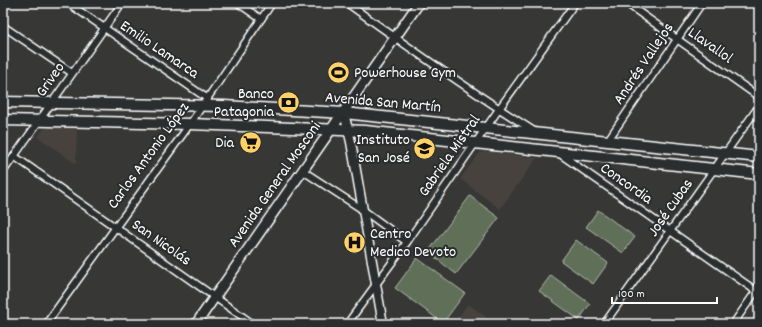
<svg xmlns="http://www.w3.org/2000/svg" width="762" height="327" viewBox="0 0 762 327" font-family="Dekko,sans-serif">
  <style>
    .built { fill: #47433e }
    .green { fill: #607058; stroke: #b0b8ac }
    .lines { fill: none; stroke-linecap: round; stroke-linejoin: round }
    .minor-casing { stroke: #fff; stroke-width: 9 }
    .tertiary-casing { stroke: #fff; stroke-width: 11 }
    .secondary-casing { stroke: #fff; stroke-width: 12 }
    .primary-casing { stroke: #fff; stroke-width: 13 }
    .minor { stroke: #2a2d2e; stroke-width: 6 }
    .tertiary { stroke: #2a2d2e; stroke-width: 8 }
    .secondary { stroke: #2a2d2e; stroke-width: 9 }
    .primary { stroke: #2a2d2e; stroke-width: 10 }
    .labels { text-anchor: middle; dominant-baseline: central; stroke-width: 4; stroke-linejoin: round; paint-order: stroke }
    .street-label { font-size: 16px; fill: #fff; stroke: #2a2d2e }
    .poi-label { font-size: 16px; fill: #fff; stroke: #2a2d2e; text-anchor: end }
  </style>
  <rect width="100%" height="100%" fill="#373735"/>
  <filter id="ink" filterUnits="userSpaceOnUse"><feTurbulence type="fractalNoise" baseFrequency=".025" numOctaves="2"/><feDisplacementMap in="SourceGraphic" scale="8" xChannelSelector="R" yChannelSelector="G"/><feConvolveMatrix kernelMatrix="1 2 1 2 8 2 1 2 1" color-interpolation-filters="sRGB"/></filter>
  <g filter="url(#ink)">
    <g class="built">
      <polygon points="49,127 77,128 76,164 38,137 44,129"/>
      <polygon points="485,151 537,158 500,209 460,179 479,154"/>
      <polygon points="468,304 496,324 453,324"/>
    </g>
    <g class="green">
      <polygon points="470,196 499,218 456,274 428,252"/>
      <polygon points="598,210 635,237 623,253 586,227"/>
      <polygon points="576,240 608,263 593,284 561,261"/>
      <polygon points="417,258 465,293 443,323 395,288"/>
      <polygon points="551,275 590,304 579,320 539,291"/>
    </g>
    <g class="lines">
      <defs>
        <g id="minor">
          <polyline points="68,3 208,99"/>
          <polyline points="238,3 261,19"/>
          <path d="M347,3C408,47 470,91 534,131"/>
          <polyline points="626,3 759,97"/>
          <polyline points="3,26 72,73"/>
          <polyline points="608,140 702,3"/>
          <polyline points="560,154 759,293"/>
          <polyline points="14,156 253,324"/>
          <polyline points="303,171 363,210 407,242"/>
          <polyline points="3,172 122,3"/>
          <polyline points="46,324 190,124 272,3"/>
          <polyline points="347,324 407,242 499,109 575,3"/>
          <polyline points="604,324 759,106"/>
          <polyline points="733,324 759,287"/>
        </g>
        <polyline id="tertiary" points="344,113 351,142 383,324"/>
        <polyline id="secondary" points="196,324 419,3"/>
        <g id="primary">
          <polyline points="3,102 224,106 344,113 759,157"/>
          <polyline points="3,120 190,124 365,131 759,174"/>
        </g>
      </defs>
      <use href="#minor" class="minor-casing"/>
      <use href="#tertiary" class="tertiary-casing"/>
      <use href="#secondary" class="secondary-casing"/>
      <use href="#primary" class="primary-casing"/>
      <use href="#minor" class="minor"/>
      <use href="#tertiary" class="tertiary"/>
      <use href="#secondary" class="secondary"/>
      <use href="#primary" class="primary"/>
    </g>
  </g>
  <defs>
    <symbol id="stadium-disc" viewBox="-11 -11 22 22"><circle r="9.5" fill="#ffd166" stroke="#2a2d2e"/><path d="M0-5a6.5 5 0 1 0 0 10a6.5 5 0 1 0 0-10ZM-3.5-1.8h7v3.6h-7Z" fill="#111"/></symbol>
    <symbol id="bank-disc" viewBox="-11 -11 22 22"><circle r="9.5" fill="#ffd166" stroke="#2a2d2e"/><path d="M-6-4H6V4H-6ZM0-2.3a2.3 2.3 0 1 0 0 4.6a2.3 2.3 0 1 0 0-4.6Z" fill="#111"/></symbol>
    <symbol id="supermarket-disc" viewBox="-11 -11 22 22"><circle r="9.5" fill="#ffd166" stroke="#2a2d2e"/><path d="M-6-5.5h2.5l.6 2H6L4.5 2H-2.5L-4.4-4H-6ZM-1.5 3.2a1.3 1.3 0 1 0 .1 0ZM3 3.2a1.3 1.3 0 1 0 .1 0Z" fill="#111"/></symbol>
    <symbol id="school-disc" viewBox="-11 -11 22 22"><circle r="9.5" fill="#ffd166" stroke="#2a2d2e"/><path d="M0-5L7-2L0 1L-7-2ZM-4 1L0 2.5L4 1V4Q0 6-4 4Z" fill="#111"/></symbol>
    <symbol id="hospital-disc" viewBox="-11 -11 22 22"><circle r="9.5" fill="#ffd166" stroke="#2a2d2e"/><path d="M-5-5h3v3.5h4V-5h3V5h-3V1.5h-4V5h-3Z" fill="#111"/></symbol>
  </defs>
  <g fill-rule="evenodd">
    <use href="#stadium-disc" x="326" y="60" width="25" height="25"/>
    <use href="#bank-disc" x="276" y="90" width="25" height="25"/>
    <use href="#supermarket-disc" x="238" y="130" width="25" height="25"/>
    <use href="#school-disc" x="412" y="136" width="25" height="25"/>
    <use href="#hospital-disc" x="342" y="230" width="25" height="25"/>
  </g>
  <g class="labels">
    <g class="street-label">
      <text transform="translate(710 46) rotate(35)">Llavallol</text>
      <text transform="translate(159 50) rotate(34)">Emilio Lamarca</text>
      <text transform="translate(644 64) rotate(-56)">Andrés Vallejos</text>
      <text transform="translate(51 80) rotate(-55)">Griveo</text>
      <text transform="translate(383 103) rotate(5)">Avenida San Martín</text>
      <text transform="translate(149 156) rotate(-54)">Carlos Antonio López</text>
      <text transform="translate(450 156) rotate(-55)">Gabriela Mistral</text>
      <text transform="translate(626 184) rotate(35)">Concordia</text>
      <text transform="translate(275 185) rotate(-55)">Avenida General Mosconi</text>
      <text transform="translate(671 208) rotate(-55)">José Cubas</text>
      <text transform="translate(161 243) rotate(35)">San Nicolás</text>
    </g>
    <g class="poi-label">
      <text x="354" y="73" text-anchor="start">Powerhouse Gym</text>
      <text x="274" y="94">Banco<tspan x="274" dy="18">Patagonia</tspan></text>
      <text x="410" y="140">Instituto<tspan x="410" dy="18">San José</tspan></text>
      <text x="234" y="143">Dia</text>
      <text x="370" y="234" text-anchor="start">Centro<tspan x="370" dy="18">Medico Devoto</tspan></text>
    </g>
  </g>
  <rect width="762" height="327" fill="none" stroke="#2a2d2e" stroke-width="16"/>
  <rect x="8" y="8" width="746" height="311" fill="none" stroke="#fff" stroke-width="1.5" filter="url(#ink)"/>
  <path d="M612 297v6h105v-6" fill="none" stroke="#ffffff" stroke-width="2"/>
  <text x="618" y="297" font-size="12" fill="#ffffff" stroke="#2a2d2e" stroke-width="3" paint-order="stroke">100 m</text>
</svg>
